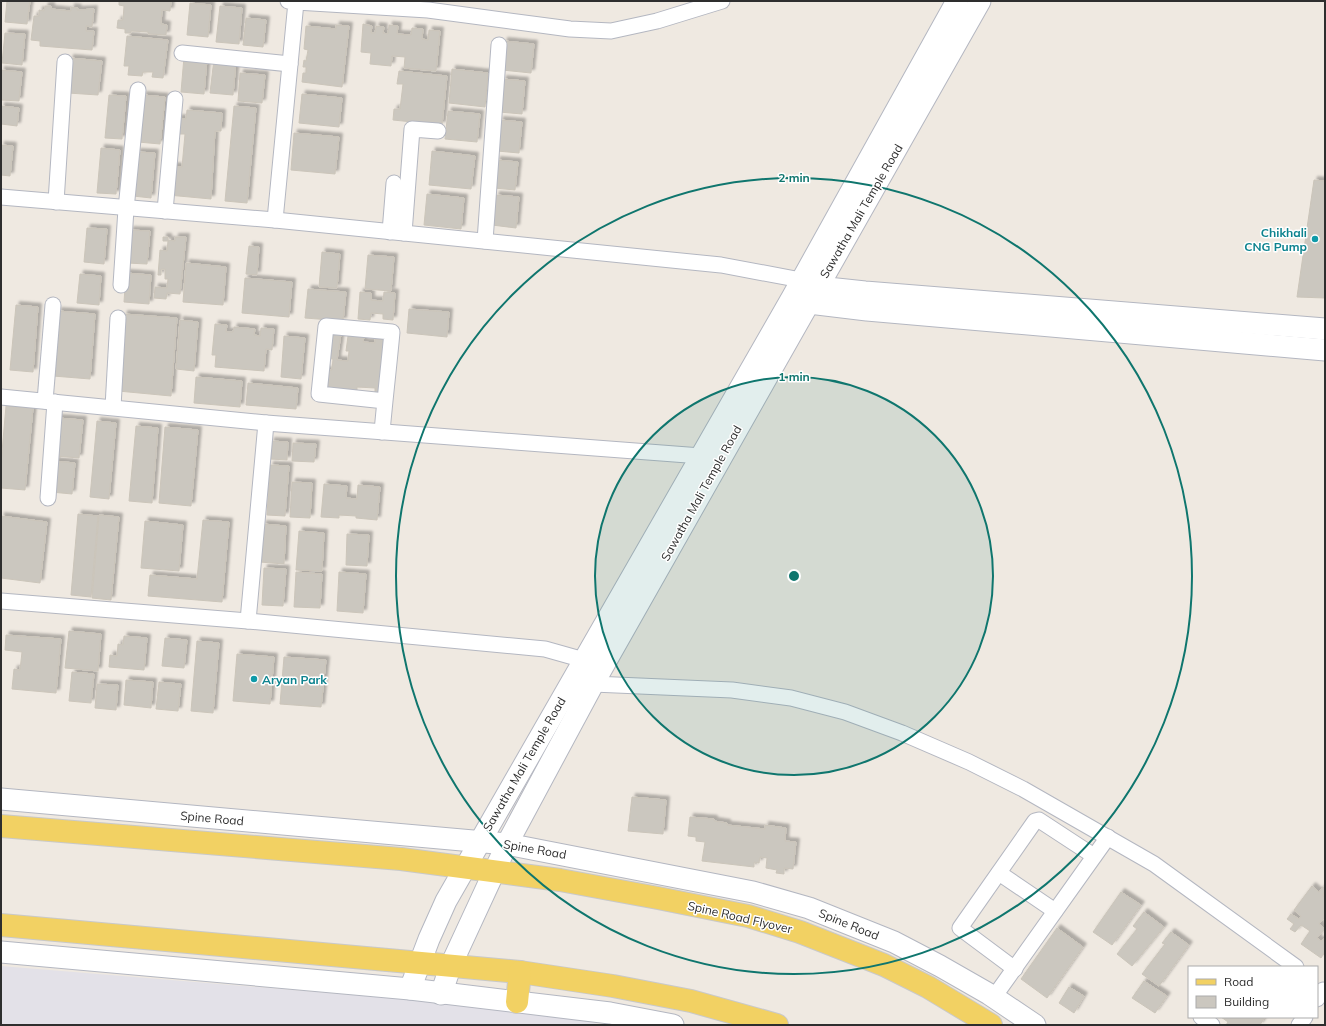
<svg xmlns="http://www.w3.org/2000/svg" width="1326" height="1026" viewBox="0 0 1326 1026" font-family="Mulish,sans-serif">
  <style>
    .industrial { fill: #e3e1e8 }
    .building { fill: #cbc7bf; stroke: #cbc5ba; filter: url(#shadow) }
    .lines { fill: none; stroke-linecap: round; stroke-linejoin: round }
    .street-casing { stroke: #b4b7c1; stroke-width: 17 }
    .secondary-casing { stroke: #b4b7c1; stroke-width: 23 }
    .primary-casing { stroke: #c9c9c9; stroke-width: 24 }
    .street { stroke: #fff; stroke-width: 15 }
    .secondary { stroke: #fff; stroke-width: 21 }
    .primary { stroke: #f2d163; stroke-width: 22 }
    .ring { fill: none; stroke: #0f766e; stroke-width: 2 }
    .culture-dot { fill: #0f9aa8; stroke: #fff; stroke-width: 1.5 }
    .labels { text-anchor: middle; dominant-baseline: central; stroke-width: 3; stroke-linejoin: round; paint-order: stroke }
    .street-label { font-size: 12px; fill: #2e2e2e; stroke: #fff }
    .culture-label { font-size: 12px; font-weight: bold; fill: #0d838f; stroke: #fff; text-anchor: end }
    .centre { fill: #0f766e; stroke: #fff; stroke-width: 2 }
    .ring-label { font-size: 12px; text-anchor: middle; font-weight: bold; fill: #0f766e; stroke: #fff; stroke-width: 3; stroke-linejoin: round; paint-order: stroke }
  </style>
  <defs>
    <filter id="shadow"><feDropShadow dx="3.5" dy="-3.5" stdDeviation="1" flood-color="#0004"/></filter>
  </defs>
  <rect width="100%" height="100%" fill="#efe9e1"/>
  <polygon class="industrial" points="1,966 547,1011 602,1025 1,1025"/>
  <g class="building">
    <polygon points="7,1 30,1 27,24 5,22"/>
    <polygon points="119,1 171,1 170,11 162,10 161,24 167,25 166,35 148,34 148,32 131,31 131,33 125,33 125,29 117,28 118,20 123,20 124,6 119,5"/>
    <polygon points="190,3 211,5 208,37 187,35"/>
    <polygon points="45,6 51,6 51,9 71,11 71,7 78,8 77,10 94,9 92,27 86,26 86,31 94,31 92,50 40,46 40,41 31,40 34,16 39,16 39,10 44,11"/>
    <polygon points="220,6 242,8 239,44 216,42"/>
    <polygon points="246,18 266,20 263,47 243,45"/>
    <polygon points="363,24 372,26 371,33 375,33 376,26 384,27 383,33 388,34 389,25 398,26 397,34 411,35 412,28 423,29 422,39 428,40 429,30 440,31 436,71 404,68 405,57 392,56 391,66 370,64 371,53 361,52"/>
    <polygon points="336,25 349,26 342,87 302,82 303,73 306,73 306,67 303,67 304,60 306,61 308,50 304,49 306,26 336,29"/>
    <polygon points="5,33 25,34 22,65 2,63"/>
    <polygon points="127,36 168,40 163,78 152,77 153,72 143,72 142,76 128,75 129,66 124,66"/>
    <polygon points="504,41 534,44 531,73 502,70"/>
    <polygon points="184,57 207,59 204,94 181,92"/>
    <polygon points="70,58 102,61 98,95 68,93"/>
    <polygon points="214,59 236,61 233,95 210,93"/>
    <polygon points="452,69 488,73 485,107 449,103"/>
    <polygon points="1,70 22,72 19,101 1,100"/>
    <polygon points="399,71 447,76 442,125 393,120 394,109 400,109 403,84 397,84"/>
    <polygon points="240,73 265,75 262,103 238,101"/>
    <polygon points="503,79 525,81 522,114 499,112"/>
    <polygon points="302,94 342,98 339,127 299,123"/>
    <polygon points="109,95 126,96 122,139 105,138"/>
    <polygon points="143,95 165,97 160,144 138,142"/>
    <polygon points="1,106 19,108 17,126 1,124"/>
    <polygon points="234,106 256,108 247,203 225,201"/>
    <polygon points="187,110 222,113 221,131 215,131 211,199 168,195 171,166 182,167 185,134 177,134 178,118 186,119"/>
    <polygon points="448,111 480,114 477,142 445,139"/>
    <polygon points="500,120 522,122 519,153 497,151"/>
    <polygon points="294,133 339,137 335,174 291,170"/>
    <polygon points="1,145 13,146 10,176 1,175"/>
    <polygon points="101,148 120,150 116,194 97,193"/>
    <polygon points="432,151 475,156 471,189 429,185"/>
    <polygon points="137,152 155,153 151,198 133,196"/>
    <polygon points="497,160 518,162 515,190 494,188"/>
    <polygon points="1314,180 1325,181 1325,298 1297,297"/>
    <polygon points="427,194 464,198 461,229 424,225"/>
    <polygon points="496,195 519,197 516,228 492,225"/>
    <polygon points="87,228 107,229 104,264 84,262"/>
    <polygon points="130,230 150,231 147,264 127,263"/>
    <polygon points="163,237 168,237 168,240 175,241 175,237 186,237 180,294 167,293 166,299 154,298 155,287 167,288 168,279 165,279 165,269 161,269 161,275 158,275 160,250 167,251 168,241 163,241"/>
    <polygon points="249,246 259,247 257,275 246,274"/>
    <polygon points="322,252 340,254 337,288 319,287"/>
    <polygon points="368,255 394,257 391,291 365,289"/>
    <polygon points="186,263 226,267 223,305 183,302"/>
    <polygon points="126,273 151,275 149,304 124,302"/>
    <polygon points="80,274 101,276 99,305 77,303"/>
    <polygon points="245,278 292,282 289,317 242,313"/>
    <polygon points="308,289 346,292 343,321 305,318"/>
    <polygon points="360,292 371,293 371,300 383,301 384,292 395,293 393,320 383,319 383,314 371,313 370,320 358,319"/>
    <polygon points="16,305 38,307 33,372 10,370"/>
    <polygon points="409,309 449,312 447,337 407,333"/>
    <polygon points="58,311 95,314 90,379 53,376"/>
    <polygon points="124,314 177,318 171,396 118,391"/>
    <polygon points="180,320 198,322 194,371 176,369"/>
    <polygon points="215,324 227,325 226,332 233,332 234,327 255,329 254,335 260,336 261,328 274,329 272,350 266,349 264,371 215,367 216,355 212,355"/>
    <polygon points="327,334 341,334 337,360 348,361 349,351 346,351 348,336 364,337 363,342 375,343 375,339 388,340 386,358 382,358 380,369 384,370 382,393 375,393 375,388 357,387 357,390 324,387 326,370 332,370 333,359 325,358"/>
    <polygon points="284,336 305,338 301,379 281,377"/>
    <polygon points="196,377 242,381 240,407 194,403"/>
    <polygon points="248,383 298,388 296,409 246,405"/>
    <polygon points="6,406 33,408 25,490 1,488 1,463"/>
    <polygon points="58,418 83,420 79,458 55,456 61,430 57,430"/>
    <polygon points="97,421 116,423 109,499 90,497"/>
    <polygon points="136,426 158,428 152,503 129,501"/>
    <polygon points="165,427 198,430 191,506 159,503"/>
    <polygon points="271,441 288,442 287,460 270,459"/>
    <polygon points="293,443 316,444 314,462 292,461"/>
    <polygon points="54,461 75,463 72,494 51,492"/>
    <polygon points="270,465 289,466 285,516 267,515"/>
    <polygon points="292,482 312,483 310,518 290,517"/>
    <polygon points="324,484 347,486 346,498 357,499 358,485 380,487 377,520 356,518 356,516 339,515 339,518 321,517"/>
    <polygon points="78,514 98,516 91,597 71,595"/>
    <polygon points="99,515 119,517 111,600 92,598"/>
    <polygon points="1,516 47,522 40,583 1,578"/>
    <polygon points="203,520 229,522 222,602 148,596 150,575 197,579"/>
    <polygon points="145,521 183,525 179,571 141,568"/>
    <polygon points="263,524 286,526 284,564 260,562"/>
    <polygon points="299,531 324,533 322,571 296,570"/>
    <polygon points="347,534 369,535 367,566 346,565"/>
    <polygon points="264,568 286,569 283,606 262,605"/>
    <polygon points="296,572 322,574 320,608 294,607"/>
    <polygon points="339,572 366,574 363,613 337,611"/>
    <polygon points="69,631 101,634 98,671 65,668"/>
    <polygon points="6,635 61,639 56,693 12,689 14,669 20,670 22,652 5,650"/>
    <polygon points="124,636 147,638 144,670 109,667 110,655 117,656 118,644 123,645"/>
    <polygon points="165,638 187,640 184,668 162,666"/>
    <polygon points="197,641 219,643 213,713 191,711"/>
    <polygon points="237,654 274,657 270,704 233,701"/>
    <polygon points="284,657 326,660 321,707 280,704"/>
    <polygon points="72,672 94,674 91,703 69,701"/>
    <polygon points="126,680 153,682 151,708 124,705"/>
    <polygon points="159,682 181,684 178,711 156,709"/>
    <polygon points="97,684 118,685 116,710 95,708"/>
    <polygon points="632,797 666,800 663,834 628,831"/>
    <polygon points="690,817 714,819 714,821 727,823 727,825 765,829 765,825 786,828 785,841 796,842 793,869 784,868 784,874 776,873 777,870 766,868 767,858 760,857 759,863 754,862 754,867 702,861 705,842 696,841 696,837 688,836"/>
    <polygon points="1312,886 1319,892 1323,887 1325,888 1323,896 1325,898 1325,917 1319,924 1325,929 1317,938 1321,941 1325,937 1325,952 1321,958 1301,944 1310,931 1301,925 1295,932 1290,929 1294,924 1287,919 1291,914 1299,919 1301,916 1294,910"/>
    <polygon points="1121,892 1141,905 1112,945 1093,932"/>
    <polygon points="1144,912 1164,927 1132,966 1117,954 1137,929 1133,926"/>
    <polygon points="1057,928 1083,947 1047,998 1021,979"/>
    <polygon points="1171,932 1189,945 1159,986 1142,974 1165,944 1162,943"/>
    <polygon points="1144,981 1167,996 1155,1013 1132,998"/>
    <polygon points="1069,987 1084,996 1074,1013 1059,1003"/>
    <polygon points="1221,1017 1265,1017 1260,1025 1226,1025 1228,1022"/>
  </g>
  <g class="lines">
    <defs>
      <g id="street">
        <polyline points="296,2 428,10 570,29 611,31 657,21 722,1"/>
        <polyline points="182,53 290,64"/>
        <polyline points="1,197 275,220 721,265 801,280"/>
        <polyline points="56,202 65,62"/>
        <polyline points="165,211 175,99"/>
        <polyline points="275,220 296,2 288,1"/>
        <polyline points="390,232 394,183"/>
        <polyline points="404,233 412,129 438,131"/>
        <polyline points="485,241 499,45"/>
        <polyline points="121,285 126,209 138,90"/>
        <polyline points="1,397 266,423 701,456"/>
        <polyline points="45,401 53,305"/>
        <polyline points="113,407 118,318"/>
        <path d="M382,432C385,398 389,365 392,332L326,326L319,394L385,401"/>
        <polyline points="48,498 55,402"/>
        <polyline points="1,601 248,621 545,649 584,660"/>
        <polyline points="248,621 266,423"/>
        <polyline points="593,684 732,690 791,698 845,712 902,733 969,762 1023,789 1154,864 1296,967"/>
        <polyline points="999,873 1055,911"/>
        <polyline points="1015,969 960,928 1035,821 1039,820 1094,856"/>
        <polyline points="994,997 1108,837"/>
        <polyline points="1317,999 1323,990"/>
        <polyline points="1201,1017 1212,1025"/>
        <polyline points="1299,1025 1305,1017"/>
      </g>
      <g id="secondary">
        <polyline points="807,283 818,287 865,292 1325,329"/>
        <polyline points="797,298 809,303 867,310 1325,350"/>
        <polyline points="1,799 507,844 753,892 809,908 894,942 940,966 989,994 1035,1025"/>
        <polyline points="1,952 410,989 610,1013 673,1025"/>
        <polyline points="410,989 429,939 446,901 793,296 957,1"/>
        <polyline points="441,994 451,965 507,844 593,684 980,1"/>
      </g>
      <g id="primary">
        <polyline points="1,826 401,859 560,880 658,898 748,916 800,932 884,965 928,987 991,1025"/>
        <polyline points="1,925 520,972 613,986 691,1001 777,1025"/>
        <polyline points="517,1002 520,972"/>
      </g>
    </defs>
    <use href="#street" class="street-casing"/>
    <use href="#secondary" class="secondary-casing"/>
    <use href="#primary" class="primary-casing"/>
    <use href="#street" class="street"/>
    <use href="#secondary" class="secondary"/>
    <use href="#primary" class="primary"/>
  </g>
  <circle cx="794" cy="576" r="199" fill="#0f766e" fill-opacity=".12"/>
  <g class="ring">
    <circle cx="794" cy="576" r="199"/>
    <circle cx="794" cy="576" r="398"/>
  </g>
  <g class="culture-dot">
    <circle cx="1315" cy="239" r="4"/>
    <circle cx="254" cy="679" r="4"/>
  </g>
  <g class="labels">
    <g class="street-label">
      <text transform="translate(861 211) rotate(-60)">Sawatha Mali Temple Road</text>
      <text transform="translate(701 493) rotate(-61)">Sawatha Mali Temple Road</text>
      <text transform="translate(524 764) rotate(-60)">Sawatha Mali Temple Road</text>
      <text transform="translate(212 818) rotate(5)">Spine Road</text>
      <text transform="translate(535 849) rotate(10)">Spine Road</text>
      <text transform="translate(740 917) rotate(13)">Spine Road Flyover</text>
      <text transform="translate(849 924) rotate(22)">Spine Road</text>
    </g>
    <g class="culture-label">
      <text x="1307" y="232">Chikhali<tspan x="1307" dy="14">CNG Pump</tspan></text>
      <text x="262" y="679" text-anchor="start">Aryan Park</text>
    </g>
  </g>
  <circle cx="794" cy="576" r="6" class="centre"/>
  <g class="ring-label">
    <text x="794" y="182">2 min</text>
    <text x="794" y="381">1 min</text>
  </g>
  <rect width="1326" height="1026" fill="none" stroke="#2e2e2e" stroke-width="4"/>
  <rect x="1188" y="966" width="130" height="52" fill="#ffffff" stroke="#ababab"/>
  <rect x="1196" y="979" width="20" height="6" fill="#f2d163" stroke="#ababab"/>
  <text x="1224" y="986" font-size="12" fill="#2e2e2e">Road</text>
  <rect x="1196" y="996" width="20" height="12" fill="#cbc7bf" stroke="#ababab"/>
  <text x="1224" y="1006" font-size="12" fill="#2e2e2e">Building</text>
</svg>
